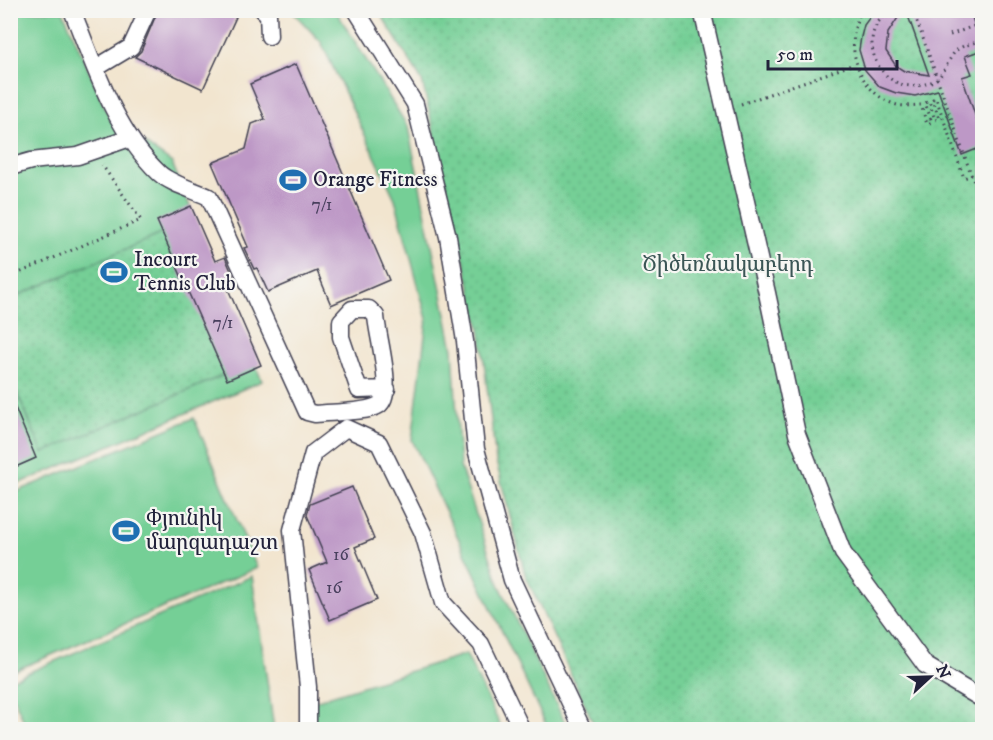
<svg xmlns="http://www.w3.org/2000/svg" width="993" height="740" viewBox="0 0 993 740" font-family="'IM FELL DW Pica','Noto Serif Armenian',serif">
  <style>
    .grass { fill: #75cf96; stroke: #4c7868; stroke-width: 1.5 }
    .park { fill: url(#park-dots); stroke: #4c7868; stroke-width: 1.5 }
    .building { fill: #bd98c6 }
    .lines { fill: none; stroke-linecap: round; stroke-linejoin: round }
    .minor-casing { stroke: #413f51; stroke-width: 19 }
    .path { stroke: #413f51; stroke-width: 3; stroke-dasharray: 1.5 4.5; stroke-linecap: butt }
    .minor { stroke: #fff; stroke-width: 16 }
    .labels { text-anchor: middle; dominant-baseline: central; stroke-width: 4.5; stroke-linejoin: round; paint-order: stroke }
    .number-label { font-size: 18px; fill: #49405e }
    .poi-label { font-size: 21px; fill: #22223b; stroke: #f6f6f2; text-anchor: start }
    .park-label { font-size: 21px; fill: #3b5656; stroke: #f6f6f2 }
  </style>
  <defs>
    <pattern id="park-dots" width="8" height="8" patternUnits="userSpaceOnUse" patternTransform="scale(1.5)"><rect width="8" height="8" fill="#75cf96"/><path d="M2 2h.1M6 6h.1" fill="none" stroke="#65b182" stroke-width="1.8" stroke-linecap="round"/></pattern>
  </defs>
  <rect width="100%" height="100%" fill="#f6f6f2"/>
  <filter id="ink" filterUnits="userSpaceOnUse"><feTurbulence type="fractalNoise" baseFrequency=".0167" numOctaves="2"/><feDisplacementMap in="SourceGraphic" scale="12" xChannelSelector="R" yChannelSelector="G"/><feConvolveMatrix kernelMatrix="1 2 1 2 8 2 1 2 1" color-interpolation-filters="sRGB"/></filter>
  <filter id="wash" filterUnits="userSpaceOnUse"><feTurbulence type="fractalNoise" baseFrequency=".008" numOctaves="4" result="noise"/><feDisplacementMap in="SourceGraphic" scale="24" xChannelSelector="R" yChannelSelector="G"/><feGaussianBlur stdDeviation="1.35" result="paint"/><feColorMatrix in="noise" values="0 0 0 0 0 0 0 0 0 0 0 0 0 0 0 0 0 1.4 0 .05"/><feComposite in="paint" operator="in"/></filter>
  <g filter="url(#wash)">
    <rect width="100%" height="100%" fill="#f2e5cf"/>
    <g class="grass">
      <polygon points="11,11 63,11 110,119 172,163 262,381 11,487"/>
      <polygon points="292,11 336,11 408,127 453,349 460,466 499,584 568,729 548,729 412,440 427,319 395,199 321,42"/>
      <polygon points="194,418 257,568 11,672 11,494"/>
      <polygon points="252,576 274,729 27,729 11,691 11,680"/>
      <polygon points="466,654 502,729 311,729 311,702"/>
    </g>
    <g class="park">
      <polygon points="379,11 982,11 982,729 596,729 525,574 496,461 480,329 422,81"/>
      <polygon points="165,232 226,374 43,453 11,378 10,299"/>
    </g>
    <g id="blocks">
      <g class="building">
        <polygon points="158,10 221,10 236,17 203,89 135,57 141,51"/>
        <polygon points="875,10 903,10 888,33 886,51 896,66 904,71 929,75 906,10 970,10 982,50 965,56 972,74 962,77 982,135 982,147 962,155 938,90 915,96 896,93 880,87 865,70 859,50 861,37 864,25"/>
        <polygon points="296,64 389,280 331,305 317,271 268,292 257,268 254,269 244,248 248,247 212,163 246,149 252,124 265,119 250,84"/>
        <polygon points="191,206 215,261 225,257 234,278 225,282 261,365 227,380 157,221"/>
        <polygon points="11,398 36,458 11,469"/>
        <polygon points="352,487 374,539 355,547 377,600 330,620 309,570 327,562 307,515 310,504"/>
      </g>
    </g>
  </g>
  <g filter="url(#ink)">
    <use href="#blocks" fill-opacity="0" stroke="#413f51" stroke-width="1.5"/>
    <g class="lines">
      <defs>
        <g id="minor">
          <path d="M72,10C94,65 115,131 159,173C171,184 194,190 209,197L307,412L315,414C331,412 367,413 379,405C395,394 377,335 376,316L369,309H352L341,321V337L359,390L387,389"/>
          <polyline points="263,10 268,14 269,36"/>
          <polyline points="356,10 415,104 448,237 465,341 476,449 512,580 583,730"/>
          <polyline points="702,10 767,293 797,434 843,553 925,665 982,699"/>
          <polyline points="96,68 131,47 148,10"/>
          <polyline points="10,167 31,161 78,156 130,138"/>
          <polyline points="308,730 308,687 292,530 313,453 346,428 379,443 423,533 443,603 481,644 522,730"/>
        </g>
      </defs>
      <use href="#minor" class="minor-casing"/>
      <g class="path">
        <path d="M862,10C842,43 858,94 897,105C904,107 914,105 921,105L927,124L932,122L925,103L929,101L935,120L939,119L933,99L936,98L964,178L972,175"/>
        <path d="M894,10C847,30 882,108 935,80C945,74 948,58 957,50C964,44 976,44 982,39"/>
        <polyline points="913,10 982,205"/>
        <polyline points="928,10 948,18 970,11 982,13"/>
        <polyline points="950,35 982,23"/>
        <polyline points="741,104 854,64"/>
        <polyline points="10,277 141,220 102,165"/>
      </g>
      <use href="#minor" class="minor"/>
    </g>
  </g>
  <defs>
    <symbol id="stadium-bare" viewBox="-9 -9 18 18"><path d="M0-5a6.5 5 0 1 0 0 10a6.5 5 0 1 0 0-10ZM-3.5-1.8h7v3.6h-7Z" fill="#1f6fb2" stroke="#f6f6f2" stroke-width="2.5" paint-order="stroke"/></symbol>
  </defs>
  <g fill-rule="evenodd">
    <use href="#stadium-bare" x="274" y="161" width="38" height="38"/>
    <use href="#stadium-bare" x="95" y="253" width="38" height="38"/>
    <use href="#stadium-bare" x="107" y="512" width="38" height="38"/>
  </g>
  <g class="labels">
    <g class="number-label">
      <text x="322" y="205">7/1</text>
      <text x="223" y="323">7/1</text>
      <text x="341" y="555">16</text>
      <text x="334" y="588">16</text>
    </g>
    <g class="poi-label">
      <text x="313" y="180">Orange Fitness</text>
      <text x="134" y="260">Incourt<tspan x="134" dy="24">Tennis Club</tspan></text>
      <text x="146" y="519">Փյունիկ<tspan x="146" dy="24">մարզադաշտ</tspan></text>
    </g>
    <g class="park-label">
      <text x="728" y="265">Ծիծեռնակաբերդ</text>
    </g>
  </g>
  <rect width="993" height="740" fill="none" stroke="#f6f6f2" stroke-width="36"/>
  <g transform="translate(930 677) rotate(68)" stroke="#f6f6f2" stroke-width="4.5" paint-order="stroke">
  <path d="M0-4.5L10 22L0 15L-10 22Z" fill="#22223b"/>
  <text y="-9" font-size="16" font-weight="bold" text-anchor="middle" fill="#22223b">N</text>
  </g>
  <path d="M768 60v9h129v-9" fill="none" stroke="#22223b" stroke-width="3"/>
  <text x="777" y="60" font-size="18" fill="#22223b" stroke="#f6f6f2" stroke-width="4.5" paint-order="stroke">50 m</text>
</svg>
